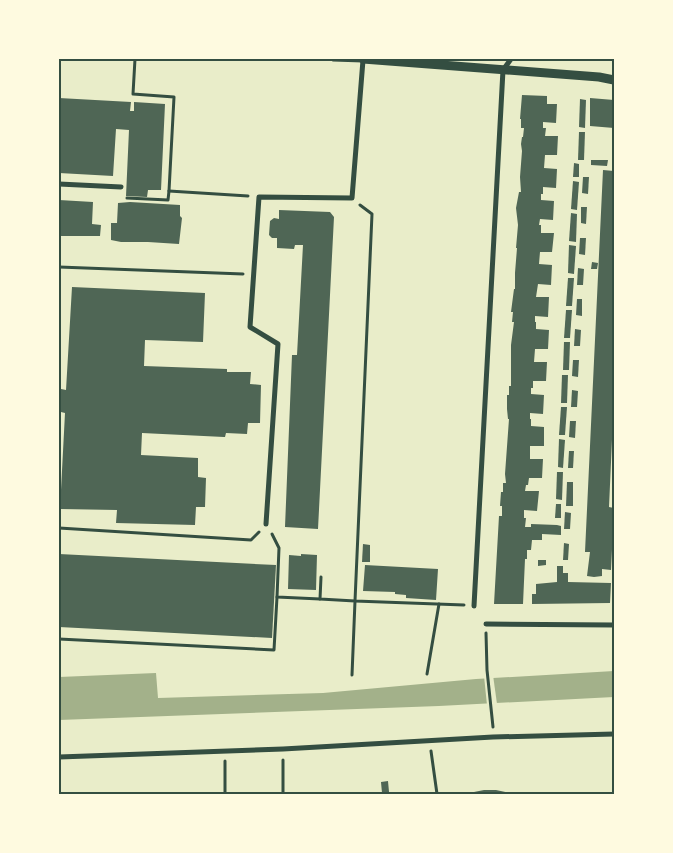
<svg xmlns="http://www.w3.org/2000/svg" width="673" height="853" viewBox="0 0 673 853" font-family="'Fira Sans',sans-serif">
  <style>
    .water { fill: #a3b18a }
    .pier { fill: #e9edc9 }
    .building { fill: #4f6655 }
    .lines { fill: none; stroke-linecap: round; stroke-linejoin: round }
    .path { stroke: #344e41; stroke-width: 3 }
    .minor { stroke: #344e41; stroke-width: 5 }
    .tertiary { stroke: #344e41; stroke-width: 9 }
    .neatline { fill: none; stroke: #344e41; stroke-width: 2 }
  </style>
  <rect width="100%" height="100%" fill="#e9edc9"/>
  <polygon class="water" points="614,671 614,697 439,706 59,720 59,677 156,673 158,698 323,693 476,679"/>
  <polygon class="pier" points="493,675 497,704 487,705 484,676"/>
  <g class="building">
    <polygon points="522,95 547,96 547,104 557,104 556,123 543,122 543,128 546,128 545,136 558,136 557,155 545,155 544,168 557,169 556,188 543,187 543,194 541,194 541,200 554,201 553,220 540,219 539,225 541,225 541,233 554,233 552,252 540,252 539,264 552,265 551,285 538,284 536,297 549,297 548,317 535,316 535,322 536,322 536,329 549,330 548,349 535,349 534,362 547,362 546,381 533,381 533,388 531,388 531,394 544,395 543,414 530,413 530,419 531,419 531,426 544,427 544,446 530,446 530,459 543,459 542,478 529,478 528,485 526,485 525,491 539,491 537,511 524,510 524,518 526,518 525,527 531,527 531,524 557,525 561,526 561,535 542,534 542,540 532,540 531,550 527,550 527,559 525,559 523,604 494,604 499,516 502,516 502,506 500,506 501,492 503,492 503,483 506,483 505,474 509,419 508,419 507,409 507,395 509,395 509,386 511,386 511,345 514,322 512,322 513,312 511,312 514,289 515,289 515,273 517,248 516,248 518,225 516,208 519,192 521,192 520,177 522,151 521,144 522,137 523,137 524,128 521,128 521,119 520,119"/>
    <polygon points="59,98 131,102 130,111 134,111 134,102 165,104 161,190 148,190 147,197 126,196 129,130 116,129 113,176 59,173"/>
    <polygon points="590,98 614,100 614,128 590,126"/>
    <polygon points="580,99 586,100 585,128 579,127"/>
    <polygon points="579,132 585,132 584,160 578,160"/>
    <polygon points="591,160 608,160 607,166 591,165"/>
    <polygon points="574,163 579,164 579,177 573,177"/>
    <polygon points="603,170 614,171 614,417 613,417 609,507 614,508 611,570 602,569 602,576 594,577 587,576 590,552 585,552"/>
    <polygon points="583,177 589,177 588,194 582,193"/>
    <polygon points="573,181 579,182 577,210 571,209"/>
    <polygon points="59,200 93,202 92,224 101,225 100,236 59,236"/>
    <polygon points="130,202 180,205 180,216 182,218 179,244 148,242 121,242 111,240 111,223 117,223 118,203"/>
    <polygon points="581,207 587,207 586,224 581,223"/>
    <polygon points="279,210 330,212 334,217 318,529 285,527 292,355 297,355 303,245 295,245 294,249 277,248 277,238 272,238 269,235 270,221 274,218 279,219"/>
    <polygon points="571,213 577,214 576,242 569,241"/>
    <polygon points="580,238 586,238 585,255 579,254"/>
    <polygon points="569,245 576,246 574,274 568,273"/>
    <polygon points="592,262 598,263 597,269 591,269"/>
    <polygon points="578,268 584,269 583,285 577,285"/>
    <polygon points="568,278 574,278 572,306 566,306"/>
    <polygon points="72,287 205,293 203,342 145,340 144,366 227,369 227,372 251,372 250,384 261,385 260,423 248,423 247,434 226,433 225,437 224,437 142,433 141,455 198,458 198,477 206,478 205,507 196,507 195,525 116,523 117,510 60,509 65,413 61,412 61,389 66,390"/>
    <polygon points="577,299 582,299 582,316 576,315"/>
    <polygon points="566,310 572,310 570,338 564,338"/>
    <polygon points="575,329 581,330 580,346 574,346"/>
    <polygon points="564,342 570,342 569,370 563,370"/>
    <polygon points="573,360 579,360 578,377 572,376"/>
    <polygon points="562,375 568,375 567,403 561,403"/>
    <polygon points="572,390 578,391 577,407 571,407"/>
    <polygon points="561,407 567,407 565,435 559,435"/>
    <polygon points="570,421 576,421 575,438 569,437"/>
    <polygon points="559,439 565,440 563,468 558,467"/>
    <polygon points="569,451 574,451 573,468 568,468"/>
    <polygon points="557,472 563,472 562,500 556,499"/>
    <polygon points="567,482 573,482 573,506 566,506"/>
    <polygon points="556,504 561,504 561,518 555,518"/>
    <polygon points="565,512 571,513 570,529 564,529"/>
    <polygon points="564,543 569,544 568,560 563,560"/>
    <polygon points="363,544 370,545 370,562 362,562"/>
    <polygon points="59,554 276,565 272,638 59,627"/>
    <polygon points="301,554 317,555 316,590 288,589 289,555 301,556"/>
    <polygon points="538,560 546,560 546,565 538,566"/>
    <polygon points="365,565 438,569 436,600 406,598 406,595 395,594 395,592 363,591"/>
    <polygon points="557,566 563,566 563,573 568,573 568,582 611,583 610,603 532,604 532,594 536,594 536,584 557,582"/>
    <polygon points="388,781 389,792 382,793 381,782"/>
    <polygon points="484,790 496,790 515,794 464,794"/>
  </g>
  <g class="lines">
    <g class="path">
      <polyline points="169,191 248,196"/>
      <polyline points="127,198 168,200 169,191 174,97 133,94 135,59"/>
      <polyline points="360,205 372,214 355,601 464,605"/>
      <polyline points="59,267 243,274"/>
      <polyline points="59,528 251,540 259,532"/>
      <polyline points="272,534 279,548 277,597 320,599"/>
      <polyline points="321,577 320,599 355,601 352,675"/>
      <polyline points="486,633 487,670 493,727"/>
      <polyline points="59,639 274,650 277,597"/>
      <polyline points="427,674 439,604"/>
      <polyline points="431,751 437,794"/>
      <polyline points="283,760 283,794"/>
      <polyline points="225,794 225,761"/>
    </g>
    <g class="minor">
      <polyline points="59,184 121,187"/>
      <polyline points="266,524 278,344 250,327 259,197 352,198 363,60 333,59"/>
      <polyline points="474,606 503,70 511,59"/>
      <polyline points="486,624 614,625"/>
      <polyline points="59,757 283,749 493,737 614,734"/>
    </g>
    <polyline class="tertiary" points="363,59 599,77 614,80"/>
  </g>
  <rect width="673" height="853" fill="none" stroke="#fefae0" stroke-width="120"/>
  <rect x="60" y="60" width="553" height="733" class="neatline"/>
</svg>
